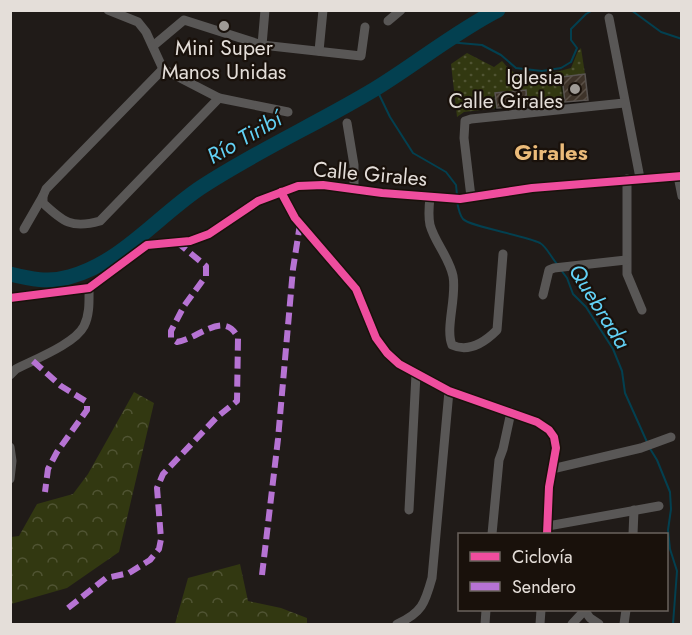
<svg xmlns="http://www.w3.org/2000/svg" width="692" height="635" viewBox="0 0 692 635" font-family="Jost,sans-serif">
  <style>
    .green { fill: url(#green-dots) }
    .forest { fill: url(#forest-crowns) }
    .shadow { fill: #0007 }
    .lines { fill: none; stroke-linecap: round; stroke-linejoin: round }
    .stream { stroke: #034050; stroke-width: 2 }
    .river { stroke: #034050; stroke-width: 15 }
    .building { fill: url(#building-hatch); stroke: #595451; stroke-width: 1.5 }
    .minor { stroke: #595756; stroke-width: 9 }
    .quiet { stroke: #b673d3; stroke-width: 6; stroke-dasharray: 12 6; stroke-linecap: butt }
    .cycleway-casing { stroke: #19110b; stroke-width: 11 }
    .cycleway { stroke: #ef4d9e; stroke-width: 8 }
    .poi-dot { fill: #9f9a95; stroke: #19110b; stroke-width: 2 }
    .labels { text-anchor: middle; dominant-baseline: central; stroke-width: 4.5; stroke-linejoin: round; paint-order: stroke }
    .poi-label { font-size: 21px; fill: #e4ded9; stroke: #19110b }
    .street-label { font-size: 21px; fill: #e4ded9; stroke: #19110b }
    .water-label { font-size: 22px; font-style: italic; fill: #62d1f5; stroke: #19110b }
    .neighbourhood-label { font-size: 22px; font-weight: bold; fill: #ebbb79; stroke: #19110b }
  </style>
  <defs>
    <pattern id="green-dots" width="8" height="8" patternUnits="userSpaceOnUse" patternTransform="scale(1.5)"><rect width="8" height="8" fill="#323811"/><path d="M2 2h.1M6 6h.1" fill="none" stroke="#505433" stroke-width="1.8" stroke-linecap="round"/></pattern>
    <pattern id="forest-crowns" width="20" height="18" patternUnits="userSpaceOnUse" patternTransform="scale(1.5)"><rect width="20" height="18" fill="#323811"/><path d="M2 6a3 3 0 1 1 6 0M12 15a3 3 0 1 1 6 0" fill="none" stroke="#505433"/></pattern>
    <pattern id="building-hatch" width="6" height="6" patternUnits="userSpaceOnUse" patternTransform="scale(1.5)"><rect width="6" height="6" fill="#3e3329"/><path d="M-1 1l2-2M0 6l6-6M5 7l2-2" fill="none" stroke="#5a5047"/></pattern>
  </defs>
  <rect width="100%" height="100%" fill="#201b18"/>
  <path class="green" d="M581,48L585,74L562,77L565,103L527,106L526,90L496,92L497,108L464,112L457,117L451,64L467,53L494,67L502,61C505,64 508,69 512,71C524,80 557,72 571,68L578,51Z"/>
  <g class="forest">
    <polygon points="134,392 154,403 119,552 67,588 11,604 11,537 19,536 37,504 73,494 88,474"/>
    <polygon points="240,564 248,601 281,608 307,618 307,624 175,624 188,578"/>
  </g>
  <g class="shadow">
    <polygon points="563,78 587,99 584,102 563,104 560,81"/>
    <polygon points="496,94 526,105 523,108 495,110 493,97"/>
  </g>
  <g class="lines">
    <g class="stream">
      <polyline points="631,10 661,32 682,39"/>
      <polyline points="448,42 482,45 501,55 516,68 542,71 561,68 571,62 577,48 571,40 571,29 586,14 593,10"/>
      <polyline points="376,88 390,117 413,153 446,172 456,185 457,195"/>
      <path d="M457,201C458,207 459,214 463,219C470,227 524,235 540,243C547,247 552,259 558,265"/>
      <polyline points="561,270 567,278 573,294 586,307 613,349 622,371 625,393 647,442"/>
      <polyline points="649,447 657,460 670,492 671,509 668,530 670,549 677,571 673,624"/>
    </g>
    <path class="river" d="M10,274C30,279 49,283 69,277C121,263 157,217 200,188C256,151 317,124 375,89C416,64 455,32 498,10"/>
  </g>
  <g class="building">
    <polygon points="585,74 588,100 565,102 562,77"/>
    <polygon points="526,90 527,106 497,108 495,93"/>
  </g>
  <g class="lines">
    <g class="minor">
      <polyline points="108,10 138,22 146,32 163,69 219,98 288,112"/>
      <polyline points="609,18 640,178"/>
      <polyline points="388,21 401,10"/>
      <polyline points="262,45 265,10"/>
      <polyline points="153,46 184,20 262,45 361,56 365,27"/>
      <polyline points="319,51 323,10"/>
      <path d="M163,69L46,189L43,196V203C63,222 72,229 100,221L219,98"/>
      <polyline points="347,123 354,165 354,189"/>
      <polyline points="678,176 682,196"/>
      <polyline points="627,179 627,274 642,310"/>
      <polyline points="281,192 295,218 356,289 376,338 387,353 399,364 449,391 537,422 549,430 554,437 556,448 549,487 547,534"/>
      <path d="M430,197C429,206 428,216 430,225C435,243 449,257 453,276C457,297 445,328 452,345C469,353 485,342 497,330L503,254"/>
      <polyline points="471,197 464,138 465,121 471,119 624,103"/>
      <polyline points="24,229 43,196"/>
      <polyline points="543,295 549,270 554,268 626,260"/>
      <polyline points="10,298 89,288 147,245 190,241 209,234 258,201 298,186 323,185 382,193 460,199 532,188 682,176"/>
      <path d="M10,375L16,369C33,360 75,344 84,326C90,314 89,300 89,288"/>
      <polyline points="10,447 12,461 10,479"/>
      <polyline points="552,469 641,448 671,437"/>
      <polyline points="409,510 416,374"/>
      <polyline points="548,526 659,506"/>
      <polyline points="492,534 499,460 503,449 511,412"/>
      <polyline points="633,534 634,510"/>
      <polyline points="585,611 590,618 599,624"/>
      <path d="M397,624C422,613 425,603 432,578L449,391"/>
      <polyline points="485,624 486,610"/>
      <polyline points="540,624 541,610"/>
      <polyline points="572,624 585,610"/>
      <polyline points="624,624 626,610"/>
    </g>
    <g class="quiet">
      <polyline points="33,361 61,386 87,402 87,410 57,452 48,469 45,492"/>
      <polyline points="262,575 278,439 293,269 300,224"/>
      <path d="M68,608L106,578L129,573L150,560L159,549L161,539L157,488L163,474L217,417L237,401L238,338C225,309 198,339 177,342L171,338V331L184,306L206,276V266L178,243"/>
    </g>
    <defs>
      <g id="cycleway">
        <polyline points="281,192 295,218 356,289 376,338 387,353 399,364 449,391 537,422 549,430 554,437 556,448 549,487 547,534"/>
        <polyline points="10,298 89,288 147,245 190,241 209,234 258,201 298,186 323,185 382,193 460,199 532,188 682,176"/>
      </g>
    </defs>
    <use href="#cycleway" class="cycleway-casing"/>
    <use href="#cycleway" class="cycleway"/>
  </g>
  <g class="poi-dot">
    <circle cx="224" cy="26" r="6"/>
    <circle cx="575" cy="89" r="6"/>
  </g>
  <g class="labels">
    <g class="poi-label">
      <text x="224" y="48">Mini Super<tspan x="224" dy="24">Manos Unidas</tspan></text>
      <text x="563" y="77" text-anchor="end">Iglesia<tspan x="563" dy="24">Calle Girales</tspan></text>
    </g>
    <g class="street-label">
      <text transform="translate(370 174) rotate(5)">Calle Girales</text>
    </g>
    <g class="water-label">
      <text transform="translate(244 137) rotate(-30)">Río Tiribí</text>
      <text transform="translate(600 306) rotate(58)">Quebrada</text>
    </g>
    <g class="neighbourhood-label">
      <text x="551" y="152">Girales</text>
    </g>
  </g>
  <rect width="692" height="635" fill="none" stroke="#e4ded9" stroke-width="24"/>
  <rect x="458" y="533" width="210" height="78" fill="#19110b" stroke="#6a635d" stroke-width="1.5"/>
  <rect x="470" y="552" width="30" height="9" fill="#ef4d9e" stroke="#6a635d" stroke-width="1.5"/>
  <text x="512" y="563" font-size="18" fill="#e4ded9">Ciclovía</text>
  <rect x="470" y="582" width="30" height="9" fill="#b673d3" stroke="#6a635d" stroke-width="1.5"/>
  <text x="512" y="593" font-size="18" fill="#e4ded9">Sendero</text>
</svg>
